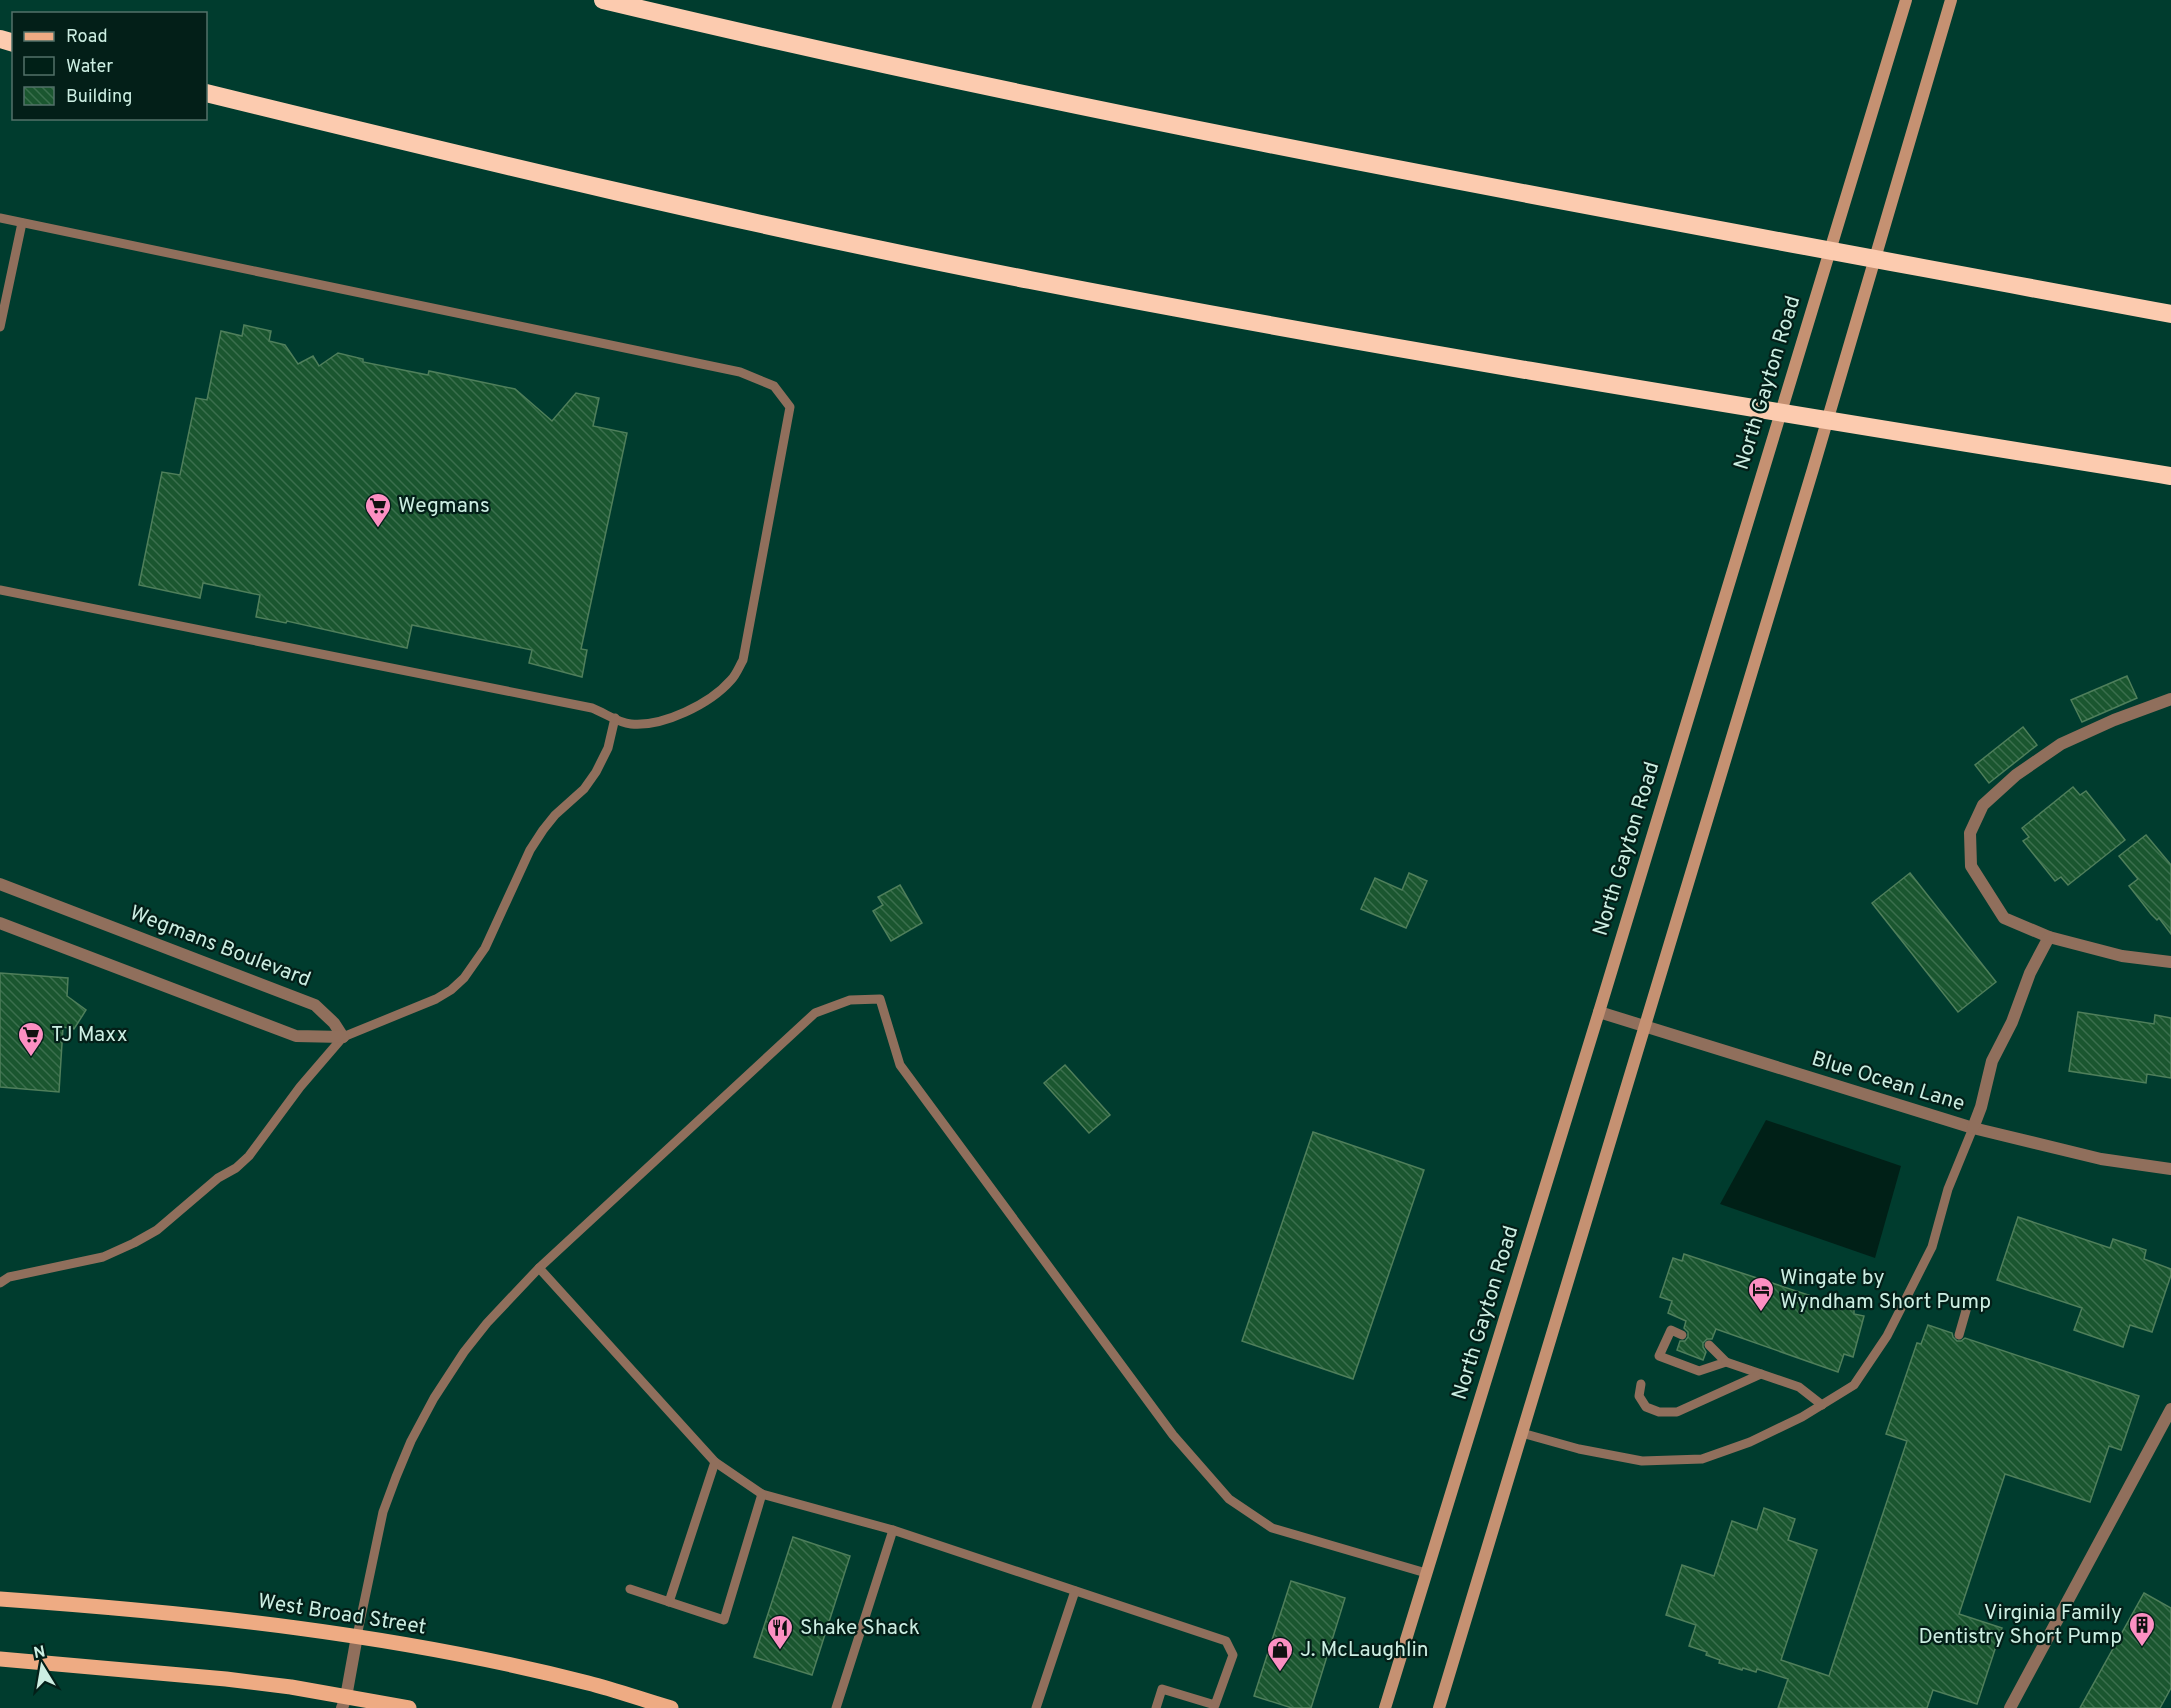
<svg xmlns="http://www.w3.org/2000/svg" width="2171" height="1708" viewBox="0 0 2171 1708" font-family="Overpass,sans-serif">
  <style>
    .water { fill: #002017 }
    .building { fill: url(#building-back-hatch); stroke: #4f7f5b; stroke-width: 1.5 }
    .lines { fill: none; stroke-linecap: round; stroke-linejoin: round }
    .service { stroke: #906f5c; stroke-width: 9 }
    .minor { stroke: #906f5c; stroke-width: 12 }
    .secondary { stroke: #c59172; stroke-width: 12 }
    .primary { stroke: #eeab83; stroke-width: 15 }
    .motorway { stroke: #fccbaf; stroke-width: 18 }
    .labels { text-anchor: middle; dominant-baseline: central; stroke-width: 4.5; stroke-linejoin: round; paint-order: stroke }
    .street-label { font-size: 21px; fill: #cceee2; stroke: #031f18 }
    .poi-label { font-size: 21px; fill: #cceee2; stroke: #031f18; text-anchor: start }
  </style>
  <defs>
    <pattern id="building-back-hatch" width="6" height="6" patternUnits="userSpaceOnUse" patternTransform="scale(1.5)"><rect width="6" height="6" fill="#1a562f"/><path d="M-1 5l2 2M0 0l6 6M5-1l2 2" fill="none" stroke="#3a6f4d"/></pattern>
  </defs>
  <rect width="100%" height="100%" fill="#003c2e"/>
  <polygon class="water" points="1766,1120 1901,1166 1875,1258 1720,1204"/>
  <g class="building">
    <polygon points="244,325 271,331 269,341 285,345 298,364 313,356 319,366 338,353 363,359 363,362 428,375 429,371 515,389 552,421 576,393 599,398 593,426 627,433 581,649 587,650 582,677 529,663 532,650 412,625 407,648 287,621 286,623 256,617 260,595 203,583 200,598 139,585 162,472 180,475 196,398 207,400 221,331 242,336"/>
    <polygon points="2127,676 2137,698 2082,722 2071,700"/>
    <polygon points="2023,727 2037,745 1989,783 1975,765"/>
    <polygon points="2073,787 2080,795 2086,791 2125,840 2068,885 2061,877 2055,881 2023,841 2029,837 2022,828"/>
    <polygon points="2146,835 2171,865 2171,934 2159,918 2157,920 2151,914 2129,886 2138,879 2119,856"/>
    <polygon points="1409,873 1427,881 1406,928 1361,909 1375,878 1402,890"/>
    <polygon points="1910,873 1996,982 1958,1012 1872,903"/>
    <polygon points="900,885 922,923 891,941 873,911 883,905 878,897"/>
    <polygon points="0,973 68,978 67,996 86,1010 74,1029 63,1027 59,1092 0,1087"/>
    <polygon points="2078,1012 2154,1024 2155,1015 2171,1018 2171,1078 2147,1074 2146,1083 2069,1071"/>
    <polygon points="1065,1065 1110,1115 1089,1133 1044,1083"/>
    <polygon points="1313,1132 1424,1170 1353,1379 1242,1341"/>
    <polygon points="2018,1217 2110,1248 2113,1239 2146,1250 2144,1259 2171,1269 2171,1275 2152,1332 2130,1325 2123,1347 2074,1330 2082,1308 1997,1280"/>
    <polygon points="1684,1254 1854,1310 1854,1314 1864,1316 1853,1357 1844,1354 1838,1372 1716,1329 1712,1339 1707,1339 1703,1343 1703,1347 1706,1352 1703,1360 1677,1350 1680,1341 1685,1341 1688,1337 1688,1332 1684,1328 1686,1321 1668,1313 1672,1301 1660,1297 1673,1258 1682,1261"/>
    <polygon points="1928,1325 1952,1333 1953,1337 1957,1341 1961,1341 1965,1338 2139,1396 2121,1450 2109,1446 2090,1502 2005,1474 1959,1614 2002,1628 1977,1704 1933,1690 1927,1708 1778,1708 1788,1679 1757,1669 1756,1672 1743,1668 1742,1670 1719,1663 1720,1660 1706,1655 1707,1652 1689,1646 1696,1625 1666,1615 1682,1565 1714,1576 1732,1521 1757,1530 1764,1508 1795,1519 1788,1540 1817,1550 1781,1660 1829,1676 1907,1441 1886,1434 1917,1343 1921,1344"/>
    <polygon points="793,1537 850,1556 812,1675 754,1657"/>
    <polygon points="1291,1581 1345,1598 1311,1708 1292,1708 1254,1696"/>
    <polygon points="2144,1593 2171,1608 2171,1688 2160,1708 2080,1708"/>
  </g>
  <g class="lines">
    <g class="service">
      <path d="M0,218L740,372L774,386L790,407L743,660C739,667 736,675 731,680C710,704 663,727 631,724C618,723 605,713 592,708L0,590"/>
      <polyline points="0,327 22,223"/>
      <polyline points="539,1268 715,1462 762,1494 893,1530"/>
      <polyline points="0,1283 9,1277 103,1257 134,1243 157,1230 218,1178 236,1168 249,1156 300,1087 343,1037 436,999 451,990 464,978 485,948 530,850 543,830 555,815 584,789 596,772 608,748 615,718"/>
      <polyline points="1682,1335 1671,1330 1659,1356 1699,1371 1726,1362 1709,1345"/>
      <polyline points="1959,1335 1967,1307"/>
      <polyline points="1726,1362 1799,1387 1822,1405"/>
      <polyline points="1641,1384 1639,1396 1646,1407 1659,1412 1677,1412 1761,1374"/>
      <polyline points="1522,1433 1579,1449 1642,1461 1702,1459 1750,1442 1802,1417 1854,1385 1887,1336 1932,1247 1948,1189 1973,1128"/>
      <polyline points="630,1589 724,1620 762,1494"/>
      <polyline points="669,1602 715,1462"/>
      <polyline points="357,1636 383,1512 396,1477 411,1441 434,1398 464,1352 487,1323 539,1268 815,1013 850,1000 880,999 900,1065 1173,1435 1229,1499 1272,1528 1426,1573"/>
      <polyline points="836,1708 893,1530 1226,1641 1233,1655 1215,1705 1162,1689 1156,1708"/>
      <polyline points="1036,1708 1075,1591"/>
    </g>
    <g class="minor">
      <polyline points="2171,699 2114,720 2061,744 2016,775 1983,805 1970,833 1971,866 2004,918 2049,937 2122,956 2171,962"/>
      <polyline points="0,884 315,1005 334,1023 343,1037"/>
      <polyline points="0,923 296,1036 343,1037"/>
      <polyline points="1599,1012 1973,1128 2101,1159 2171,1169"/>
      <polyline points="1973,1128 1981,1107 1992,1061 2012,1022 2030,973 2049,937"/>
      <polyline points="342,1708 346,1697 357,1636"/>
      <polyline points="2010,1708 2171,1409"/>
    </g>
    <g class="secondary">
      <polyline points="1385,1708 1599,1012 1906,0"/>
      <polyline points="1439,1708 1813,469 1951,0"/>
    </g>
    <g class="primary">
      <path d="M0,1599C198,1613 396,1634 588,1683C616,1690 643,1700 671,1708"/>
      <polyline points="0,1659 226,1679 291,1687 409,1708"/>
    </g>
    <g class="motorway">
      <path d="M603,0C1122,124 1647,216 2171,314"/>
      <polyline points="0,39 14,43"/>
      <path d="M206,93C479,160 753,226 1030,280C1409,354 1790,414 2171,476"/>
    </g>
  </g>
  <defs>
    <symbol id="supermarket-pin" viewBox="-11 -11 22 30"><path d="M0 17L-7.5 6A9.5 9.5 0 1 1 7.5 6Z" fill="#fc8fc2" stroke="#031f18"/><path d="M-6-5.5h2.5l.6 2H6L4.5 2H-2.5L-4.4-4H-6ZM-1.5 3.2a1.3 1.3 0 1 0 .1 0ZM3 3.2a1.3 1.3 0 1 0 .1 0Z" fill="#111"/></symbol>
    <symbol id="hotel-pin" viewBox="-11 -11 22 30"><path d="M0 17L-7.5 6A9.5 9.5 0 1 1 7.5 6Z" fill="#fc8fc2" stroke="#031f18"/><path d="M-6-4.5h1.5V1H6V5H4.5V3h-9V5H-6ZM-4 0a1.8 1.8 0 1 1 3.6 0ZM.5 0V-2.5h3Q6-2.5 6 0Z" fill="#111"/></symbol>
    <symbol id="building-pin" viewBox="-11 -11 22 30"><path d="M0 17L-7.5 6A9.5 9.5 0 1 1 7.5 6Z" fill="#fc8fc2" stroke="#031f18"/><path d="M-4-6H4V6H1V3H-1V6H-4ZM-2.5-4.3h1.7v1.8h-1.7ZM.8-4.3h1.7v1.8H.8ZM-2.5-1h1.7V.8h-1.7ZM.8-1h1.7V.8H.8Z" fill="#111"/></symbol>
    <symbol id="restaurant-pin" viewBox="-11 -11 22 30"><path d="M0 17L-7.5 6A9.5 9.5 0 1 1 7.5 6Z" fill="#fc8fc2" stroke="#031f18"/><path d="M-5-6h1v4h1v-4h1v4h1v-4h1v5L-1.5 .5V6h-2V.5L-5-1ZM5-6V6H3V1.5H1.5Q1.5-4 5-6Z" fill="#111"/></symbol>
    <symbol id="shop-pin" viewBox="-11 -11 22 30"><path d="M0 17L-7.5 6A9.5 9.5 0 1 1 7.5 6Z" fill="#fc8fc2" stroke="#031f18"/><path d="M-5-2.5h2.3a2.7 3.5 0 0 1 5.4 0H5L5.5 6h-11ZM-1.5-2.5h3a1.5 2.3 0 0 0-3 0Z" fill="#111"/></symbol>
  </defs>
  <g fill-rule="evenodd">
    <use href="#supermarket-pin" x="363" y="491" width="30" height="40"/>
    <use href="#supermarket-pin" x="16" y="1020" width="30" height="40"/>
    <use href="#hotel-pin" x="1746" y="1275" width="30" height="40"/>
    <use href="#building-pin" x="2127" y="1610" width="30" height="40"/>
    <use href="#restaurant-pin" x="765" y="1613" width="30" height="40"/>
    <use href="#shop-pin" x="1265" y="1635" width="30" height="40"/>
  </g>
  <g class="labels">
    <g class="street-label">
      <text transform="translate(1768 383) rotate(-73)">North Gayton Road</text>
      <text transform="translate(1627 849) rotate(-73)">North Gayton Road</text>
      <text transform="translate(220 947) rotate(21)">Wegmans Boulevard</text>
      <text transform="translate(1888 1082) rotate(17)">Blue Ocean Lane</text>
      <text transform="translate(1486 1313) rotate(-73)">North Gayton Road</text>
      <text transform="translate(342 1615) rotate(9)">West Broad Street</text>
    </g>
    <g class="poi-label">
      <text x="398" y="506">Wegmans</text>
      <text x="51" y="1035">TJ Maxx</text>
      <text x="1780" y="1278">Wingate by<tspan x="1780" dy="24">Wyndham Short Pump</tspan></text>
      <text x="2122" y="1613" text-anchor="end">Virginia Family<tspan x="2122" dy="24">Dentistry Short Pump</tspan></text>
      <text x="800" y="1628">Shake Shack</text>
      <text x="1300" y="1650">J. McLaughlin</text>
    </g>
  </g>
  <rect x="12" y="12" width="195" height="108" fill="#031f18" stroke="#537269" stroke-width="1.5"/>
  <rect x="24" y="32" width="30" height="9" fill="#eeab83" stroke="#537269" stroke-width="1.5"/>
  <text x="66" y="42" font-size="18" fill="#cceee2">Road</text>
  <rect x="24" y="57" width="30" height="18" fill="#002017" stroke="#537269" stroke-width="1.5"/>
  <text x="66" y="72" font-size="18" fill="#cceee2">Water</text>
  <rect x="24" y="87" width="30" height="18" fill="url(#building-back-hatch)" stroke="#537269" stroke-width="1.5"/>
  <text x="66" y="102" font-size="18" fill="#cceee2">Building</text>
  <g transform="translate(42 1666) rotate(349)" stroke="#031f18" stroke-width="4.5" paint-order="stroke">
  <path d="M0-4.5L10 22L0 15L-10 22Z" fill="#cceee2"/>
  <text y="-9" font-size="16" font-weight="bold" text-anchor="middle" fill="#cceee2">N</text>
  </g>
</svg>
